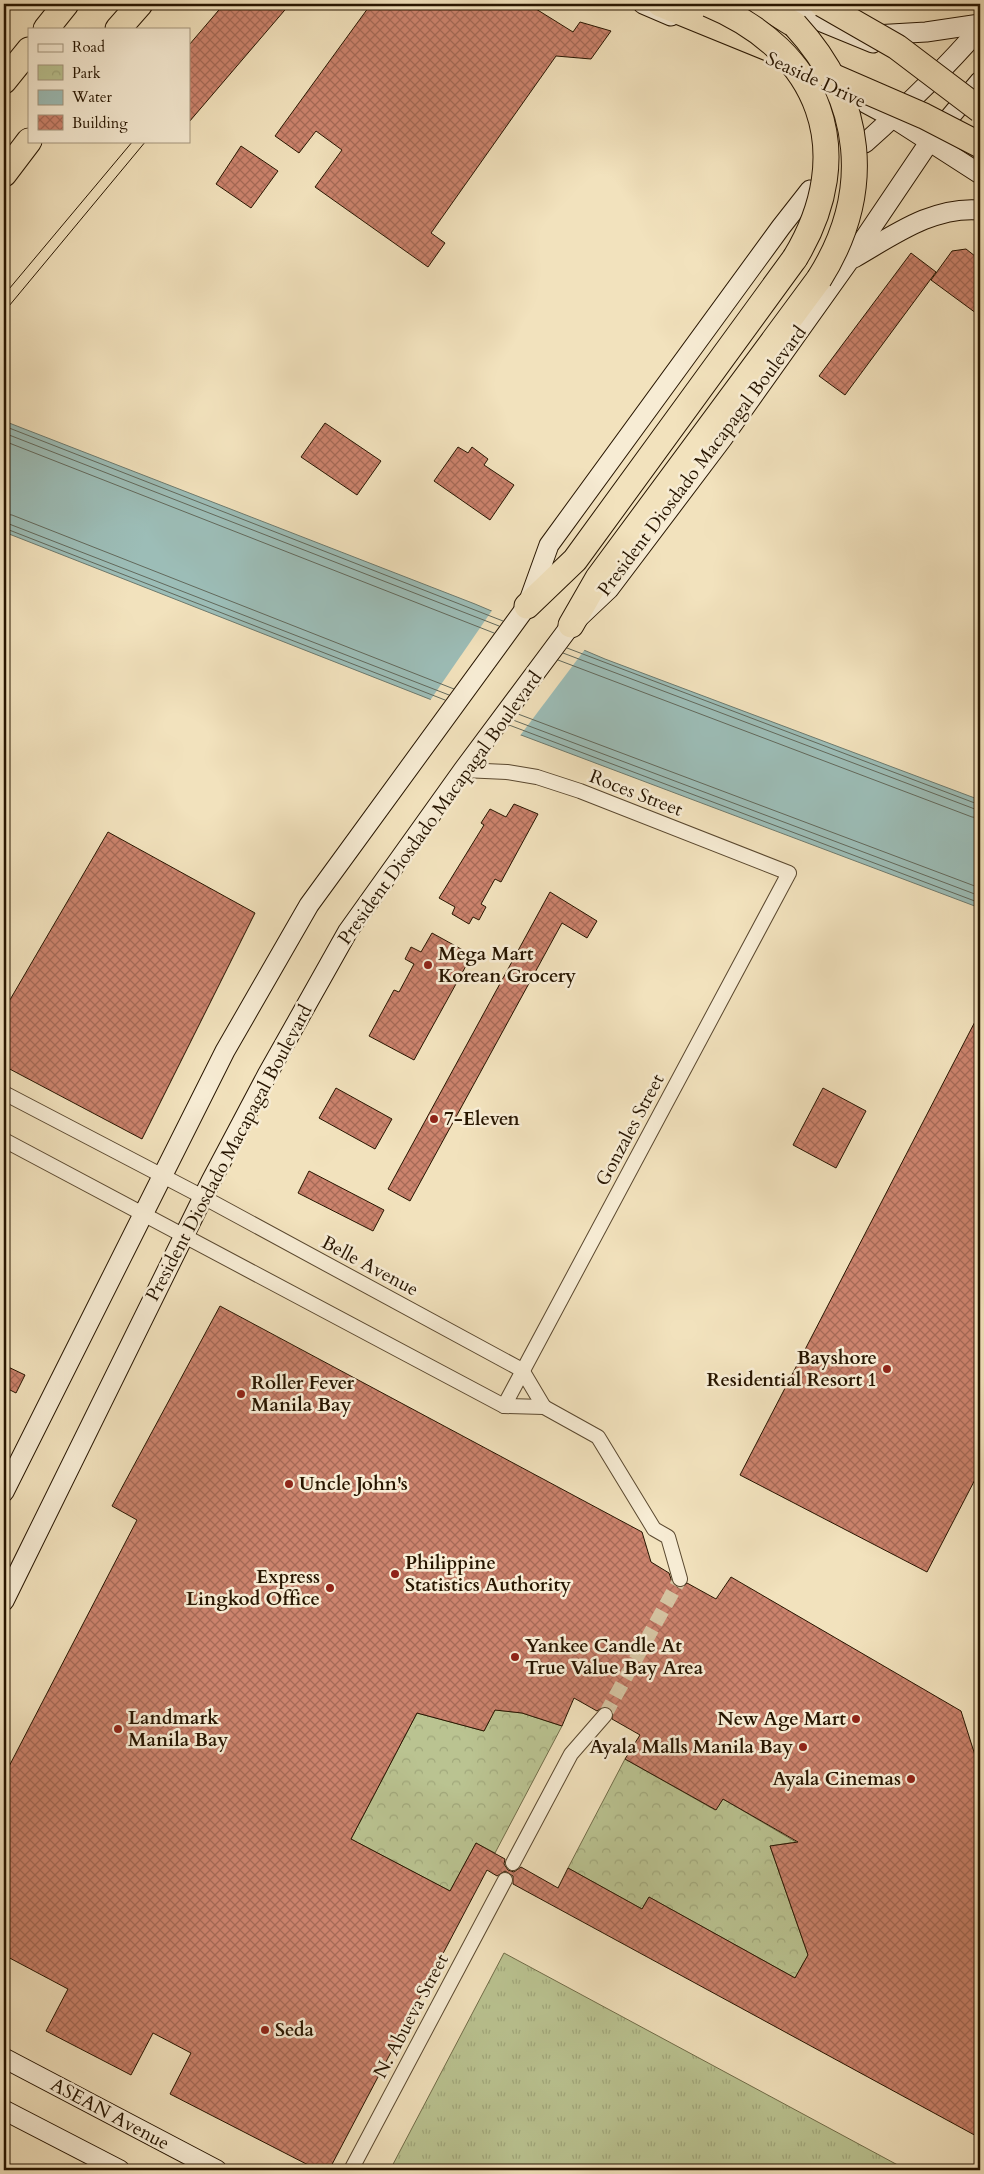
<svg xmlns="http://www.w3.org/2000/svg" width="984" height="2174" viewBox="0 0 984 2174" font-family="Cardo,serif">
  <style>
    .grass { fill: url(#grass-tufts); stroke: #706c48 }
    .park { fill: url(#park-crowns); stroke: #706c48 }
    .water { fill: #9cbdb7; stroke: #6d7a6e }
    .pier { fill: #f2e2bd }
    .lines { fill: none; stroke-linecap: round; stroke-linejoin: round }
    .shore { stroke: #62695c; stroke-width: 1 }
    .building { fill: url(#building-cross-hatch); stroke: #271500; fill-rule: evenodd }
    .street-tunnel { stroke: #d4c3a1; stroke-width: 14; stroke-dasharray: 14 7; stroke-linecap: butt }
    .street-casing { stroke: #5a482f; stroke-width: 16 }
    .secondary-casing { stroke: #271500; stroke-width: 21 }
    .highway-casing { stroke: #271500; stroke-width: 27 }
    .street { stroke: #f7ecd4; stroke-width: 14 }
    .secondary { stroke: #f7ecd4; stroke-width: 19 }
    .highway { stroke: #f2e2bd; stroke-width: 25 }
    .tram { stroke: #271500; stroke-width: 1 }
    .highway-bridge-casing { stroke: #271500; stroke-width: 27; stroke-linecap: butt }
    .highway-bridge { stroke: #f2e2bd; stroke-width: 25 }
    .poi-dot { fill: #8f2418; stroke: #f7ecd4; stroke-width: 2 }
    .labels { text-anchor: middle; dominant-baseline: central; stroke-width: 5; stroke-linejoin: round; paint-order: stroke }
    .street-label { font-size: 19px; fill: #271500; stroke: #f7ecd4 }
    .poi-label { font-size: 19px; font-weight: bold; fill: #271500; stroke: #f7ecd4; text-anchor: start }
  </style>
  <defs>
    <pattern id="grass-tufts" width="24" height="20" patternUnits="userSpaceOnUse" patternTransform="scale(1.25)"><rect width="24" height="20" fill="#bac391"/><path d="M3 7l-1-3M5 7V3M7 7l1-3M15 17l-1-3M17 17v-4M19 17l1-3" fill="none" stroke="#a0a77b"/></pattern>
    <pattern id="park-crowns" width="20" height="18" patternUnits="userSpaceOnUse" patternTransform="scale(1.25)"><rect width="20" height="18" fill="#bac391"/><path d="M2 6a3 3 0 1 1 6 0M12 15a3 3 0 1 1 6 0" fill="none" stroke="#a0a77b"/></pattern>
    <pattern id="building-cross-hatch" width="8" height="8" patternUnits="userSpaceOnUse" patternTransform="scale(1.25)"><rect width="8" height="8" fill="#cc836d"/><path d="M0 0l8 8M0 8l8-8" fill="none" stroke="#a66a57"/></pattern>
  </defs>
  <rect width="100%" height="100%" fill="#f2e2bd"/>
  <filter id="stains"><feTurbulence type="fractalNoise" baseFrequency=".004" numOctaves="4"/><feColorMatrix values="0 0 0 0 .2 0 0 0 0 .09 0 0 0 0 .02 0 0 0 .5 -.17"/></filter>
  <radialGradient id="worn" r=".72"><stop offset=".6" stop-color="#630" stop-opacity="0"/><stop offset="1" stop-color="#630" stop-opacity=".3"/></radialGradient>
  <polygon class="grass" points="504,1953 907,2170 390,2170"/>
  <g class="park">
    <polygon points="495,1710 522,1713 562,1726 495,1853 476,1843 450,1891 351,1839 417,1713 484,1731"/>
    <polygon points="625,1759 715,1810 723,1799 796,1842 770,1846 808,1955 795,1978 649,1897 642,1909 568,1868"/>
  </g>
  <polygon class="water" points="4,421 475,604 605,659 980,800 980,908 521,735 4,532"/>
  <polygon class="pier" points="493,609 586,648 519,737 429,702"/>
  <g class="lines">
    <g class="shore">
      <polyline points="4,426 503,621"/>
      <polyline points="4,433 499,626"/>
      <polyline points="4,441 494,633"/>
      <polyline points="4,514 12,515 454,689"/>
      <polyline points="4,522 449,695"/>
      <polyline points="4,528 445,700"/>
      <polyline points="567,648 980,805"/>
      <polyline points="563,653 980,811"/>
      <polyline points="558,660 972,817 980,818"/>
      <polyline points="518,714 980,888"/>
      <polyline points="513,720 980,896"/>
      <polyline points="509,725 980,903"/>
    </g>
  </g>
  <g class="building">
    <polygon points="224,4 290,4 189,122 189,45"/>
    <polygon points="371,4 528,4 573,32 580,22 611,31 591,59 556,56 431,233 445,243 428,267 315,187 342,150 316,131 299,153 275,136"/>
    <polygon points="241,146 278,171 251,208 216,184"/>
    <polygon points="966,249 980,260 980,316 931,280 952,251"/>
    <polygon points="911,253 936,272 845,395 819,376"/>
    <polygon points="325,423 381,461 357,495 301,457"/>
    <polygon points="458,447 468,453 472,447 488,459 484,465 514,485 490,520 434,481"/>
    <polygon points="514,804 538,814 501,882 495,879 481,904 486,907 479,920 473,917 469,924 452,914 455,907 439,898 484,825 481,823 490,809 506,817"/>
    <polygon points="108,832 255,913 142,1139 4,1066 4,1010"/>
    <polygon points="550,892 597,921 587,938 562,923 410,1201 388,1189"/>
    <polygon points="432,933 472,955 414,1060 369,1036 394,990 399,992 414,964 405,959 411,947 421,952"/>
    <polygon points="980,1012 980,1470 927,1572 740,1475"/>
    <polygon points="336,1088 392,1119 375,1149 319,1118"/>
    <polygon points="823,1088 866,1111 836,1168 793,1145"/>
    <polygon points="309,1171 384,1210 373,1231 298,1193"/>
    <path d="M220,1306L642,1532L651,1562L669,1573L672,1582L677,1587H683L687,1583L716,1599L731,1577L961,1711L980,1771V2138L513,1884V1876L505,1871L497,1876L487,1870L329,2170H318L170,2094L191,2053L153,2033L131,2075L46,2031L68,1989L4,1955V1776L137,1520L112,1506ZM574,1698L597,1711L603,1707L610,1708L613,1713L612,1719L640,1735L625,1759L716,1810L723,1799L798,1842L770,1846L808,1955L795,1978L649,1897L642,1909L568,1868L558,1888L521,1867L514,1872L508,1870L504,1864L505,1859L476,1843L450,1891L351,1839L417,1713L484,1731L495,1710L522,1713L562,1726Z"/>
    <polygon points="4,1365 25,1375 16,1393 4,1387"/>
  </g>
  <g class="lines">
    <polyline class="street-tunnel" points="605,1715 680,1579"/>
    <defs>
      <g id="street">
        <polyline points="463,770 507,772 537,777 580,791 789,873 504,1406"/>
        <polyline points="4,1093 203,1197 522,1370 544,1407"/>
        <polyline points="4,1140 504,1406 544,1407 598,1437 654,1529 668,1537 680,1579"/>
        <polyline points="513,1863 571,1754 605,1715"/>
        <polyline points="351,2170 505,1880"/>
      </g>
      <g id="secondary">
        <polyline points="643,4 671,16"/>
        <polyline points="778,4 873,43"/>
        <polyline points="874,35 926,32 980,24"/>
        <polyline points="854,97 893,118 980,174"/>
        <path d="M865,143C905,107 945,69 980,28"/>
        <path d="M854,258C894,235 933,206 980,210"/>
        <polyline points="4,1492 225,1051 309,905 527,606 549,545 781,227 810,190"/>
        <polyline points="4,1601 211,1181 267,1075 348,931 463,770 571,625 609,589 723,438 849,261 930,141 980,81"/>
        <polyline points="4,2058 217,2170"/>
        <polyline points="4,2110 120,2170"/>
      </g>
      <g id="highway">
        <polyline points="660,4 778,52"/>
        <polyline points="761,4 795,25"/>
        <polyline points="46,29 66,4"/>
        <polyline points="118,29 140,4"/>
        <polyline points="4,81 29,50"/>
        <polyline points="4,174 29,141"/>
        <polyline points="527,606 575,560 795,258"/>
        <polyline points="571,625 598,578 819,279"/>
      </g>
    </defs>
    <use href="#street" class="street-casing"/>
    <use href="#secondary" class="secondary-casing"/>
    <use href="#highway" class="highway-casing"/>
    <use href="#street" class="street"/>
    <use href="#secondary" class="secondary"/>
    <use href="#highway" class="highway"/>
    <g class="tram">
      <polyline points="4,295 133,141"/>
      <polyline points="4,312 146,141"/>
    </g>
    <defs>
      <g id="highway-bridge">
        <path d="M708,4C821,51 859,152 795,258"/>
        <polyline points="822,4 897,47 980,110"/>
        <path d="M795,25C864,100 874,192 819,279"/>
        <polyline points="825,73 924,116 980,145"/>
      </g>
    </defs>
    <use href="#highway-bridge" class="highway-bridge-casing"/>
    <use href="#highway-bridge" class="highway-bridge"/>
  </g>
  <g class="poi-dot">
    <circle cx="428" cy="965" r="5"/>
    <circle cx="434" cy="1119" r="5"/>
    <circle cx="887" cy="1369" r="5"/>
    <circle cx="241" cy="1394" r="5"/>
    <circle cx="289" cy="1484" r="5"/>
    <circle cx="395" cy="1574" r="5"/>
    <circle cx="330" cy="1588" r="5"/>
    <circle cx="515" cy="1657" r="5"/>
    <circle cx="856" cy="1719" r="5"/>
    <circle cx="118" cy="1729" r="5"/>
    <circle cx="803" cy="1747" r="5"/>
    <circle cx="911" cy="1779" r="5"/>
    <circle cx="265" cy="2030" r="5"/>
  </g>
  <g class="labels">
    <g class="street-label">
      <text transform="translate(816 80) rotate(25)">Seaside Drive</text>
      <text transform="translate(702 461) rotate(-53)">President Diosdado Macapagal Boulevard</text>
      <text transform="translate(636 793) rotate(21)">Roces Street</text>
      <text transform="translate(440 808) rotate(-54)">President Diosdado Macapagal Boulevard</text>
      <text transform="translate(630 1130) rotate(-62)">Gonzales Street</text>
      <text transform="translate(229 1153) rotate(-62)">President Diosdado Macapagal Boulevard</text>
      <text transform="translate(370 1266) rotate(28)">Belle Avenue</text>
      <text transform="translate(411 2016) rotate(-62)">N. Abueva Street</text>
      <text transform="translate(110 2114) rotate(28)">ASEAN Avenue</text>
    </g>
    <g class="poi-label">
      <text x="438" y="954">Mega Mart<tspan x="438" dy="22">Korean Grocery</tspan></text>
      <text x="444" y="1119">7-Eleven</text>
      <text x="877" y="1358" text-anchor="end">Bayshore<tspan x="877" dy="22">Residential Resort 1</tspan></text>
      <text x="251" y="1383">Roller Fever<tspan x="251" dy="22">Manila Bay</tspan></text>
      <text x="299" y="1484">Uncle John's</text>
      <text x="405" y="1563">Philippine<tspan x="405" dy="22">Statistics Authority</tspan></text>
      <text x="320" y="1577" text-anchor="end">Express<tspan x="320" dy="22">Lingkod Office</tspan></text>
      <text x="525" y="1646">Yankee Candle At<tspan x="525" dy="22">True Value Bay Area</tspan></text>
      <text x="128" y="1718">Landmark<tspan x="128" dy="22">Manila Bay</tspan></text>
      <text x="846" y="1719" text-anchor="end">New Age Mart</text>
      <text x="793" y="1747" text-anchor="end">Ayala Malls Manila Bay</text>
      <text x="901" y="1779" text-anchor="end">Ayala Cinemas</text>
      <text x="275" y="2030">Seda</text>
    </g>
  </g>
  <rect width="984" height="2174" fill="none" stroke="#f2e2bd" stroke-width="20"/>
  <rect x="5" y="5" width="974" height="2164" fill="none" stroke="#271500" stroke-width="2.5"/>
  <rect x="10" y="10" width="964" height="2154" fill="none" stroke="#271500"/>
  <rect x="28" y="28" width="162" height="115" fill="#f7ecd4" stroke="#a4967f"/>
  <rect x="38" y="44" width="25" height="8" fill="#f7ecd4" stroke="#a4967f"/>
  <text x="72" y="52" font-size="15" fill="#271500">Road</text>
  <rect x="38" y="65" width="25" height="15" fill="url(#park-crowns)" stroke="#a4967f"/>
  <text x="72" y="78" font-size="15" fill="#271500">Park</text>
  <rect x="38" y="90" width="25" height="15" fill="#9cbdb7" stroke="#a4967f"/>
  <text x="72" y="102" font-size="15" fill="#271500">Water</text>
  <rect x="38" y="115" width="25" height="15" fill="url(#building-cross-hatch)" stroke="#a4967f"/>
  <text x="72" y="128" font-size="15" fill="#271500">Building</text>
  <rect width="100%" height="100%" filter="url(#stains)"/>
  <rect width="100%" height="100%" fill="url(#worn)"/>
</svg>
